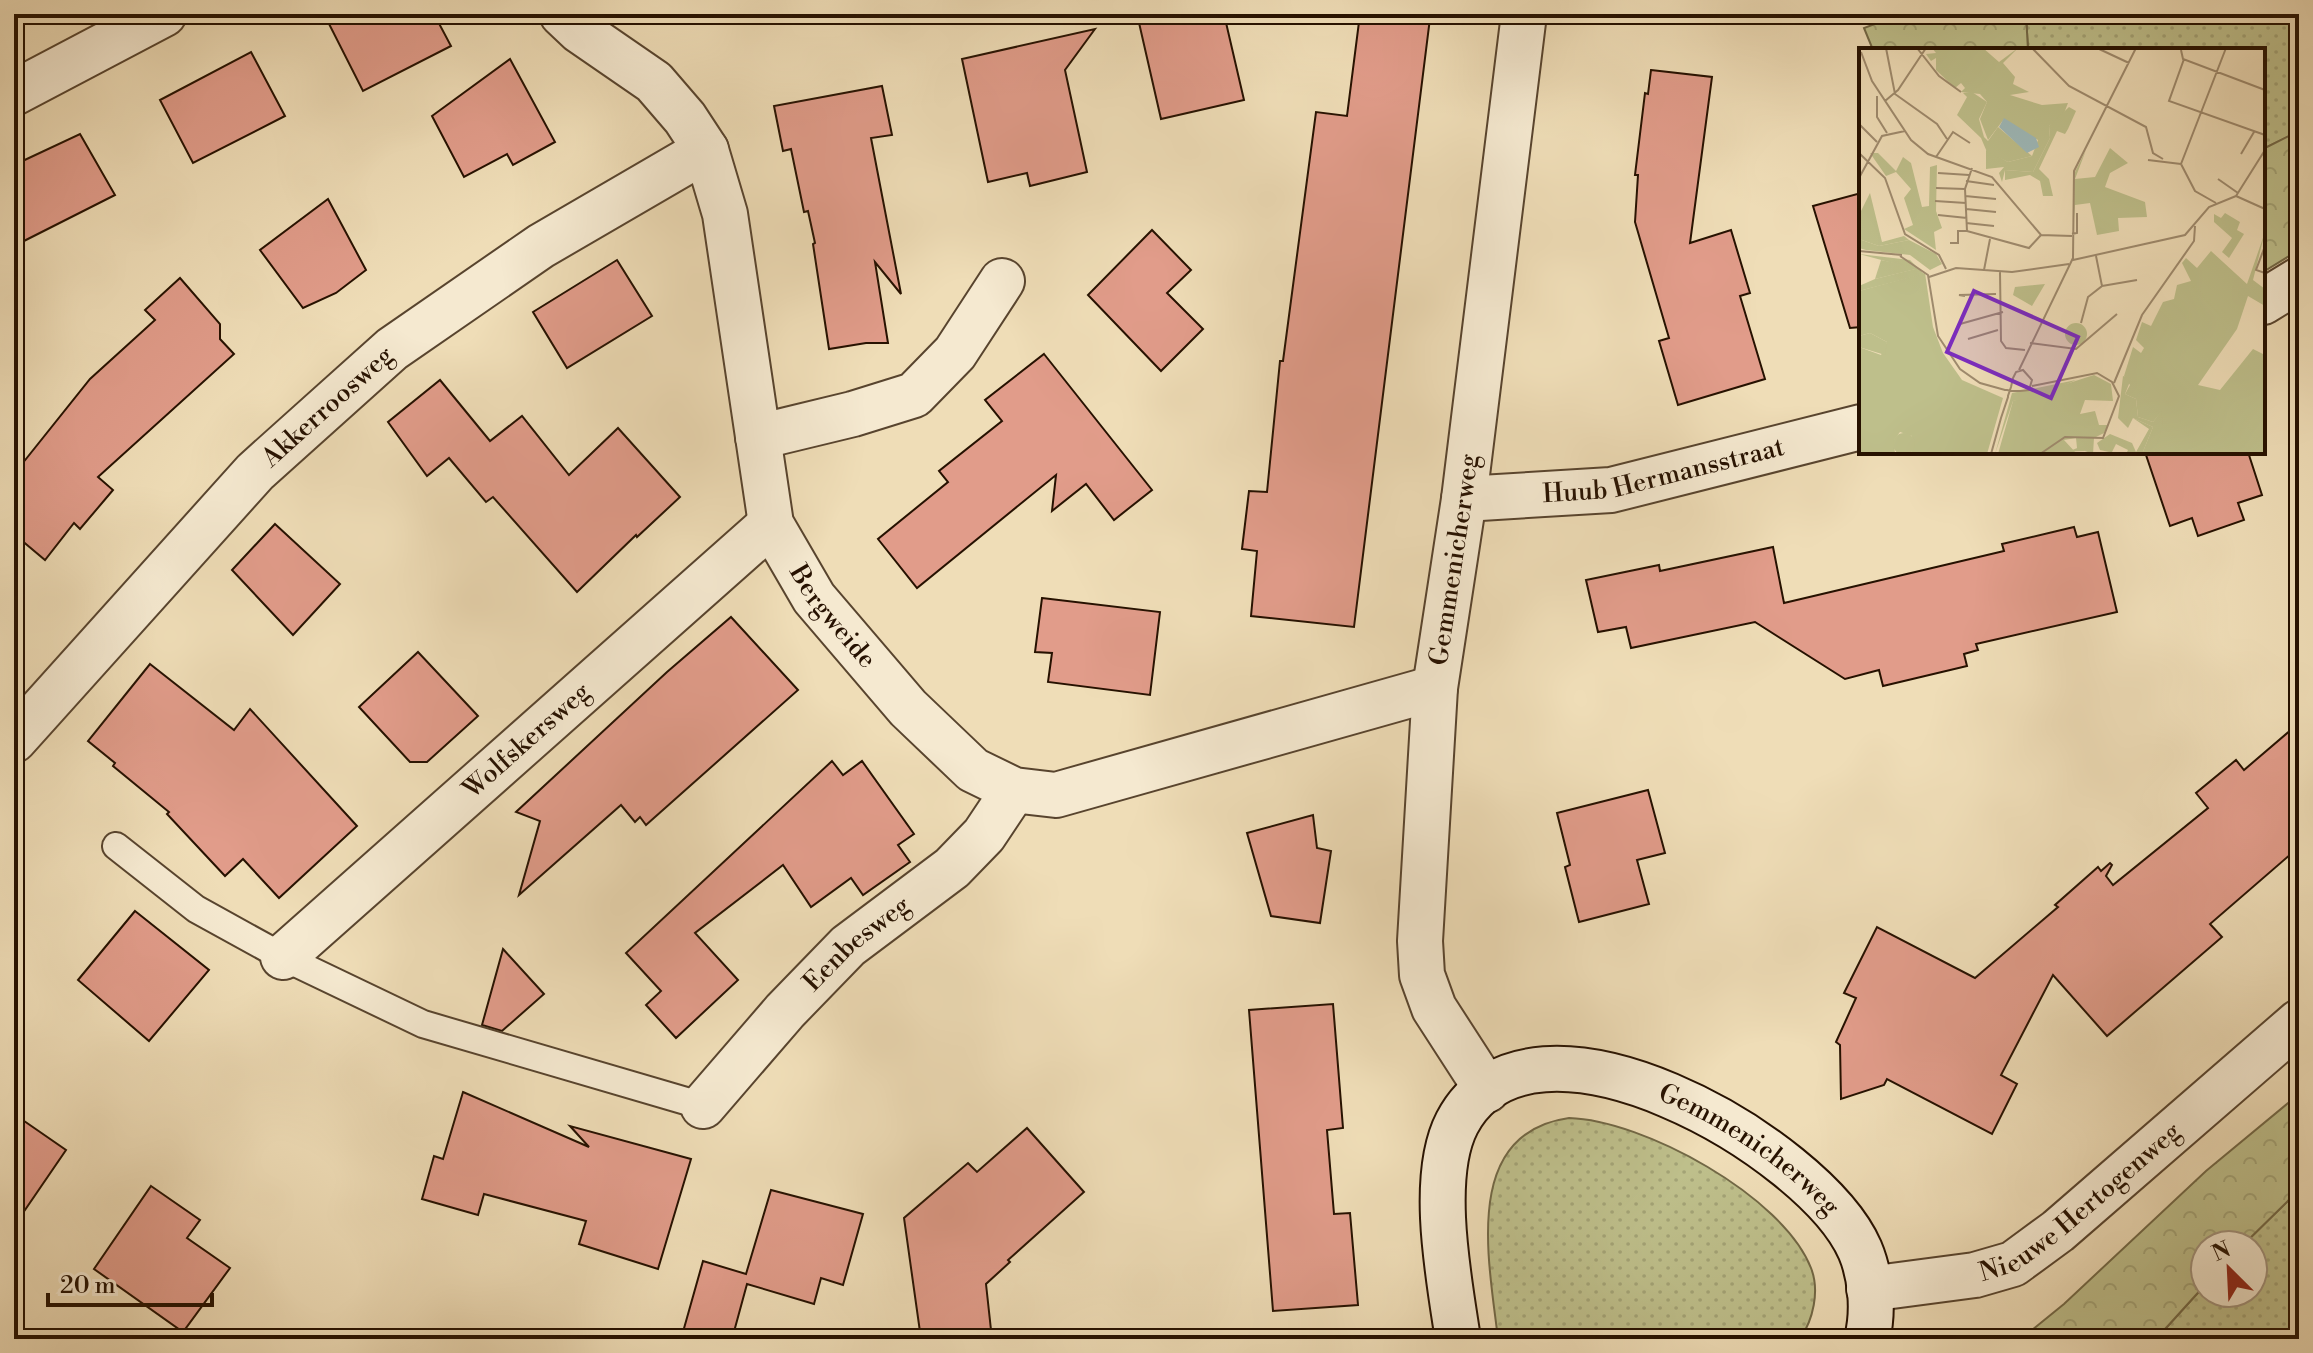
<svg xmlns="http://www.w3.org/2000/svg" width="2313" height="1353" viewBox="0 0 2313 1353" font-family="'Libre Bodoni',serif">
  <style>
    .green { fill: url(#green-dots); stroke: #726846; stroke-width: 2 }
    .forest { fill: url(#forest-crowns); stroke: #726846; stroke-width: 2 }
    .building { fill: #e19c8a; stroke: #261100; stroke-width: 2 }
    .lines { fill: none; stroke-linecap: round; stroke-linejoin: round }
    .service-casing { stroke: #58442e; stroke-width: 30 }
    .minor-casing { stroke: #58442e; stroke-width: 48 }
    .secondary-casing { stroke: #261100; stroke-width: 48 }
    .service { stroke: #f5e9d0; stroke-width: 26 }
    .minor { stroke: #f5e9d0; stroke-width: 44 }
    .secondary { stroke: #f5e9d0; stroke-width: 44 }
    .labels { text-anchor: middle; dominant-baseline: central; stroke-width: 8; stroke-linejoin: round; paint-order: stroke }
    .street-label { font-size: 26px; fill: #261100; stroke: #f5e9d0 }
    .inset-road { fill: none; stroke: #9f8b6e; stroke-width: 2 }
    .view { fill: #7b2cbf; fill-opacity: 0.15; stroke: #7b2cbf; stroke-width: 4 }
    .inset-edge { fill: none; stroke: #261100; stroke-width: 4 }
  </style>
  <defs>
    <pattern id="green-dots" width="8" height="8" patternUnits="userSpaceOnUse" patternTransform="scale(2)"><rect width="8" height="8" fill="#bebf8b"/><path d="M2 2h.1M6 6h.1" fill="none" stroke="#a3a376" stroke-width="1.8" stroke-linecap="round"/></pattern>
    <pattern id="forest-crowns" width="20" height="18" patternUnits="userSpaceOnUse" patternTransform="scale(2)"><rect width="20" height="18" fill="#bebf8b"/><path d="M2 6a3 3 0 1 1 6 0M12 15a3 3 0 1 1 6 0" fill="none" stroke="#a3a376"/></pattern>
  </defs>
  <rect width="100%" height="100%" fill="#efddb7"/>
  <filter id="stains"><feTurbulence type="fractalNoise" baseFrequency=".0025" numOctaves="4"/><feColorMatrix values="0 0 0 0 .2 0 0 0 0 .09 0 0 0 0 .02 0 0 0 .5 -.17"/></filter>
  <radialGradient id="worn" r=".72"><stop offset=".6" stop-color="#630" stop-opacity="0"/><stop offset="1" stop-color="#630" stop-opacity=".3"/></radialGradient>
  <g class="green">
    <polygon points="2026,14 2299,14 2299,131 2263,149 2263,50 2028,50"/>
    <path d="M1569,1118C1643,1120 1783,1196 1811,1268C1820,1291 1813,1320 1800,1339H1498C1489,1261 1461,1133 1569,1118Z"/>
    <polygon points="2299,1190 2299,1339 2156,1339 2205,1285 2205,1293 2253,1293 2253,1245 2243,1245"/>
  </g>
  <g class="forest">
    <polygon points="1901,14 2026,14 2028,50 1873,50 1864,28"/>
    <polygon points="2299,131 2299,250 2263,272 2263,149"/>
    <polygon points="2299,1094 2299,1190 2243,1245 2205,1245 2205,1285 2156,1339 2021,1339 2064,1304 2206,1171"/>
  </g>
  <g class="building">
    <polygon points="324,14 434,14 451,46 363,91"/>
    <polygon points="1137,14 1224,14 1244,100 1161,119"/>
    <polygon points="1360,14 1399,14 1430,18 1354,627 1251,616 1257,551 1242,549 1249,491 1267,492 1280,361 1283,361 1316,112 1347,116"/>
    <polygon points="1095,29 1065,70 1087,172 1030,186 1027,173 988,182 962,59"/>
    <polygon points="251,52 285,116 193,163 160,100"/>
    <polygon points="510,59 555,142 513,165 507,154 464,177 432,116"/>
    <polygon points="1651,70 1712,77 1690,243 1731,230 1750,293 1740,296 1765,379 1678,405 1659,341 1669,338 1635,222 1638,175 1635,175 1645,93 1648,94"/>
    <polygon points="882,86 892,135 871,138 901,294 875,262 888,343 866,343 829,349 813,244 815,243 808,211 804,212 791,149 783,151 774,106"/>
    <polygon points="80,134 115,195 14,246 14,165"/>
    <polygon points="1861,193 1861,327 1850,328 1813,206"/>
    <polygon points="328,199 366,270 336,293 303,308 260,250"/>
    <polygon points="1152,230 1191,270 1167,293 1203,329 1161,371 1088,295"/>
    <polygon points="617,260 652,316 567,368 533,312"/>
    <polygon points="180,278 220,324 220,339 234,354 98,477 113,490 80,529 74,523 45,560 14,534 14,474 90,379 155,320 145,310"/>
    <polygon points="1044,354 1152,490 1114,520 1086,484 1052,511 1056,475 917,588 878,539 948,482 939,471 1002,421 985,400"/>
    <polygon points="440,380 490,441 522,416 569,475 618,428 680,497 637,537 636,535 577,592 493,497 486,502 449,458 427,476 388,422"/>
    <polygon points="2145,452 2248,452 2262,495 2238,503 2244,520 2198,536 2192,518 2170,526"/>
    <polygon points="275,524 340,584 293,635 232,570"/>
    <polygon points="2074,527 2077,537 2098,532 2117,612 1976,644 1978,650 1964,654 1967,666 1883,686 1879,670 1845,679 1755,622 1631,648 1626,627 1598,632 1586,580 1659,565 1660,571 1773,547 1784,603 2004,551 2002,544"/>
    <polygon points="1042,598 1160,612 1150,695 1048,682 1052,653 1035,652"/>
    <polygon points="731,617 798,690 646,825 640,817 635,822 621,805 519,895 540,821 516,812 667,672"/>
    <polygon points="418,652 478,716 427,762 410,762 359,707"/>
    <polygon points="150,664 234,730 250,709 357,826 279,898 243,859 225,876 167,814 169,812 113,766 115,763 88,741"/>
    <polygon points="2299,723 2299,847 2210,924 2222,937 2107,1036 2053,975 2001,1075 2017,1084 1992,1134 1887,1079 1884,1085 1841,1099 1840,1045 1836,1042 1856,998 1844,993 1877,927 1975,978 2058,907 2055,905 2098,867 2101,871 2110,863 2112,865 2106,876 2113,885 2208,808 2196,793 2236,760 2244,770"/>
    <polygon points="832,761 843,775 862,761 914,834 898,845 910,862 863,895 851,878 811,907 783,865 695,933 738,980 676,1038 646,1005 661,991 626,953"/>
    <polygon points="1648,790 1665,853 1637,860 1649,904 1579,922 1565,867 1570,865 1557,813"/>
    <polygon points="1313,815 1317,848 1331,851 1320,923 1271,916 1247,833"/>
    <polygon points="135,911 209,970 149,1041 78,980"/>
    <polygon points="503,949 544,994 502,1031 482,1025"/>
    <polygon points="1333,1004 1343,1128 1327,1130 1334,1214 1350,1213 1358,1305 1273,1311 1249,1010"/>
    <polygon points="463,1092 589,1147 570,1126 691,1159 658,1269 579,1244 586,1221 484,1194 478,1215 422,1199 434,1156 443,1159"/>
    <polygon points="14,1114 66,1150 14,1226"/>
    <polygon points="1027,1128 1084,1192 1008,1260 1010,1262 986,1284 991,1330 921,1339 904,1218 968,1163 977,1172"/>
    <polygon points="151,1186 200,1220 187,1238 230,1268 183,1332 94,1269"/>
    <polygon points="771,1190 863,1214 843,1285 821,1278 814,1304 747,1284 732,1339 681,1339 703,1261 746,1274"/>
  </g>
  <g class="lines">
    <defs>
      <polyline id="service" points="116,846 196,909 283,957 423,1024 703,1106"/>
      <g id="minor">
        <path id="s1" d="M562,14L580,31L654,82L685,118L706,150L725,214L771,524L814,598L908,708L973,770L1014,790L1056,795L1435,688"/>
        <polyline points="14,93 164,14"/>
        <polyline points="2263,302 2299,280"/>
        <polyline points="758,437 853,414 914,395 955,353 1002,281"/>
        <path id="s2" d="M1464,499L1611,490L1861,427"/>
        <path id="s3" d="M14,740L255,472L392,349L541,246L706,150"/>
        <path id="s4" d="M283,957L771,524"/>
        <path id="s5" d="M1487,1090L1434,1008L1422,975L1420,941L1435,688L1464,499L1524,14"/>
        <path id="s6" d="M703,1106L785,1011L848,946L952,868L984,835L1014,790"/>
        <path id="s7" d="M1869,1289L1975,1275L2013,1264L2058,1231L2299,1022"/>
      </g>
      <g id="secondary">
        <path id="s8" d="M1458,1339C1449,1280 1429,1177 1457,1123C1530,983 1815,1147 1860,1250C1871,1276 1874,1311 1867,1339"/>
      </g>
    </defs>
    <use href="#service" class="service-casing"/>
    <use href="#minor" class="minor-casing"/>
    <use href="#secondary" class="secondary-casing"/>
    <use href="#service" class="service"/>
    <use href="#minor" class="minor"/>
    <use href="#secondary" class="secondary"/>
  </g>
  <g class="labels">
    <g class="street-label">
      <text stroke="none"><textPath href="#s3" startOffset="458">Akkerroosweg</textPath></text>
      <text stroke="none"><textPath href="#s2" startOffset="202">Huub Hermansstraat</textPath></text>
      <text stroke="none"><textPath href="#s5" startOffset="550">Gemmenicherweg</textPath></text>
      <text stroke="none"><textPath href="#s1" startOffset="692">Bergweide</textPath></text>
      <text stroke="none"><textPath href="#s4" startOffset="326">Wolfskersweg</textPath></text>
      <text stroke="none"><textPath href="#s6" startOffset="224">Eenbesweg</textPath></text>
      <text stroke="none"><textPath href="#s8" startOffset="552">Gemmenicherweg</textPath></text>
      <text stroke="none"><textPath href="#s7" startOffset="236">Nieuwe Hertogenweg</textPath></text>
    </g>
  </g>
  <g transform="translate(1859 48)">
    <rect width="406" height="406" fill="#efddb7"/>
    <path d="M73,0H124L140,14L159,0L144,15L156,29L154,36L170,44L151,47L183,57L209,55L204,68L190,78L191,90L174,124L146,122L143,134L140,125L145,119L127,121V102L149,114L173,108L179,92L145,71L129,92L121,71L128,54L121,46L102,44L106,40L102,35L96,40L77,22V10L72,13L67,6L77,5ZM251,100L269,115L251,125L246,139L286,154L288,169L259,170L260,183L238,187L231,155L216,157L214,184V128L227,102L216,131L236,129ZM11,105H19L37,123L44,109L52,115L63,159L70,158L71,119L78,117L77,163L83,180L75,184L77,202L45,181L54,177L45,150L52,141L37,124L27,128ZM11,145L23,194L45,188L50,192L20,198L0,191V167ZM366,165L381,174L378,182L385,186L370,210L363,204L373,190L355,174V166L362,170ZM406,184L394,232L406,241V258L389,248L378,281L339,337L361,342L394,301L406,307V406H295L302,364L294,374L279,369L277,351L266,346L271,337L265,328L274,299L282,305L285,300L277,292L283,274L292,278L304,254L315,251L318,237L332,233L323,215L327,210L338,220L352,203L388,236ZM66,225L74,279L84,305L103,332L144,350L128,406H53V388L41,384L35,392L36,406H0V299L22,307L28,294L11,285L0,288V243ZM206 286a11 11 0 1 1 22 0a11 11 0 1 1-22 0ZM235,327L252,336L254,353L226,352L221,366L236,363L240,377H249L245,385L202,391L211,403L223,398L226,403L139,406L154,353ZM274,370L294,379L283,406H267L269,402L257,396L253,404L259,406L241,402L238,395L251,386L273,395L277,404L290,381Z" fill="#bebf8b"/>
    <path d="M113,44L128,54L120,71L125,89L129,93L139,79L173,108L149,114L128,104L122,90L98,67L108,49L104,45ZM210,59L217,63L209,81L206,86L198,83L180,121L190,131L194,148H184L181,133L171,127L146,132V122L174,124L191,90L190,78ZM0,191L20,198L50,192L77,206L83,216L71,222L51,207L7,202L0,200ZM0,206L51,212L65,226L0,243V238L16,231L56,221ZM186,236L173,258L154,247L156,239ZM333,237L374,271L367,282L360,266ZM11,285L28,294L26,307L0,299V288ZM264,328L272,331L266,346L277,351L279,369L294,374L302,363L304,376L295,406H283L294,379L274,370L269,380L259,370ZM217,332L179,349L154,353L136,406L153,345ZM216,376L245,385L235,390L234,406L218,400L217,390L205,392L218,406H155L175,383ZM34 396a11 11 0 1 1 22 0a11 11 0 1 1-22 0Z" fill="#bebf8b"/>
    <path d="M22,212L56,219L57,221L16,231Z" fill="#bebf8b"/>
    <path d="M145,70L177,90L180,99L168,105L140,79Z" fill="#9eb9b9"/>
    <path class="inset-road" d="M27,0L36,46L78,76L88,91M58,0L80,28L102,44M173,0L210,38L287,79L294,105L304,111M238,0L270,15M322,2L324,11L406,42M2,4L13,33L52,92L69,106L133,129L182,187L213,188M325,11L310,53L406,87M18,48V69L28,85M26,53L39,42L67,0M0,76L18,94M0,105L26,130L46,186L80,207L87,221M382,106L395,84M77,109L94,84L111,95M289,112L322,116M322,116L367,0M322,116L336,143L357,155M79,125L110,127M0,130L23,88L46,83M359,131L379,145M107,133L135,137M77,140L106,141M106,148L137,151M377,148L406,102M377,148L406,161M76,153L107,155M107,161L137,164M79,167L108,170M107,175L135,178M108,183L106,141L113,120M213,186L218,185V165M91,195H99V183H108L170,200L182,187M406,198L397,222L406,225M0,203L43,207M41,208L69,227L79,288L101,321L121,335L146,342H148L153,343H161L170,342L173,332L164,322L157,324L154,330L152,339L149,348V349L142,370L132,406M214,212L326,187L350,159L377,148M125,222L131,191M141,224L142,293L147,300L166,302M70,229L97,220L153,224L210,216M243,238L278,232M106,248L100,247L137,246M222,275L229,249L243,238L237,208M101,276L144,264M109,291L139,282M171,295L217,301L258,266M160,322L214,210L215,123L277,0M255,335L283,267L335,193L336,178M173,338L238,325L253,334L260,348L244,390L206,389L181,406"/>
    <path class="view" d="M115,243L219,289L192,350L88,304Z"/>
    <rect width="406" height="406" class="inset-edge"/>
  </g>
  <rect width="2313" height="1353" fill="none" stroke="#efddb7" stroke-width="48"/>
  <rect x="16" y="16" width="2281" height="1321" fill="none" stroke="#261100" stroke-width="4"/>
  <rect x="24" y="24" width="2265" height="1305" fill="none" stroke="#261100" stroke-width="2"/>
  <g transform="translate(2229 1269) rotate(336)"><circle r="38" fill="#f5e9d0" stroke="#a2937d" stroke-width="2"/>
  <path d="M0-6L14 30L0 20L-14 30Z" fill="#8f2418"/>
  <text y="-12" font-size="22" font-weight="bold" text-anchor="middle" fill="#261100">N</text>
  </g>
  <path d="M48 1293v12h164v-12" fill="none" stroke="#261100" stroke-width="4"/>
  <text x="60" y="1293" font-size="24" fill="#261100" stroke="#f5e9d0" stroke-width="6" paint-order="stroke">20 m</text>
  <rect width="100%" height="100%" filter="url(#stains)"/>
  <rect width="100%" height="100%" fill="url(#worn)"/>
</svg>
